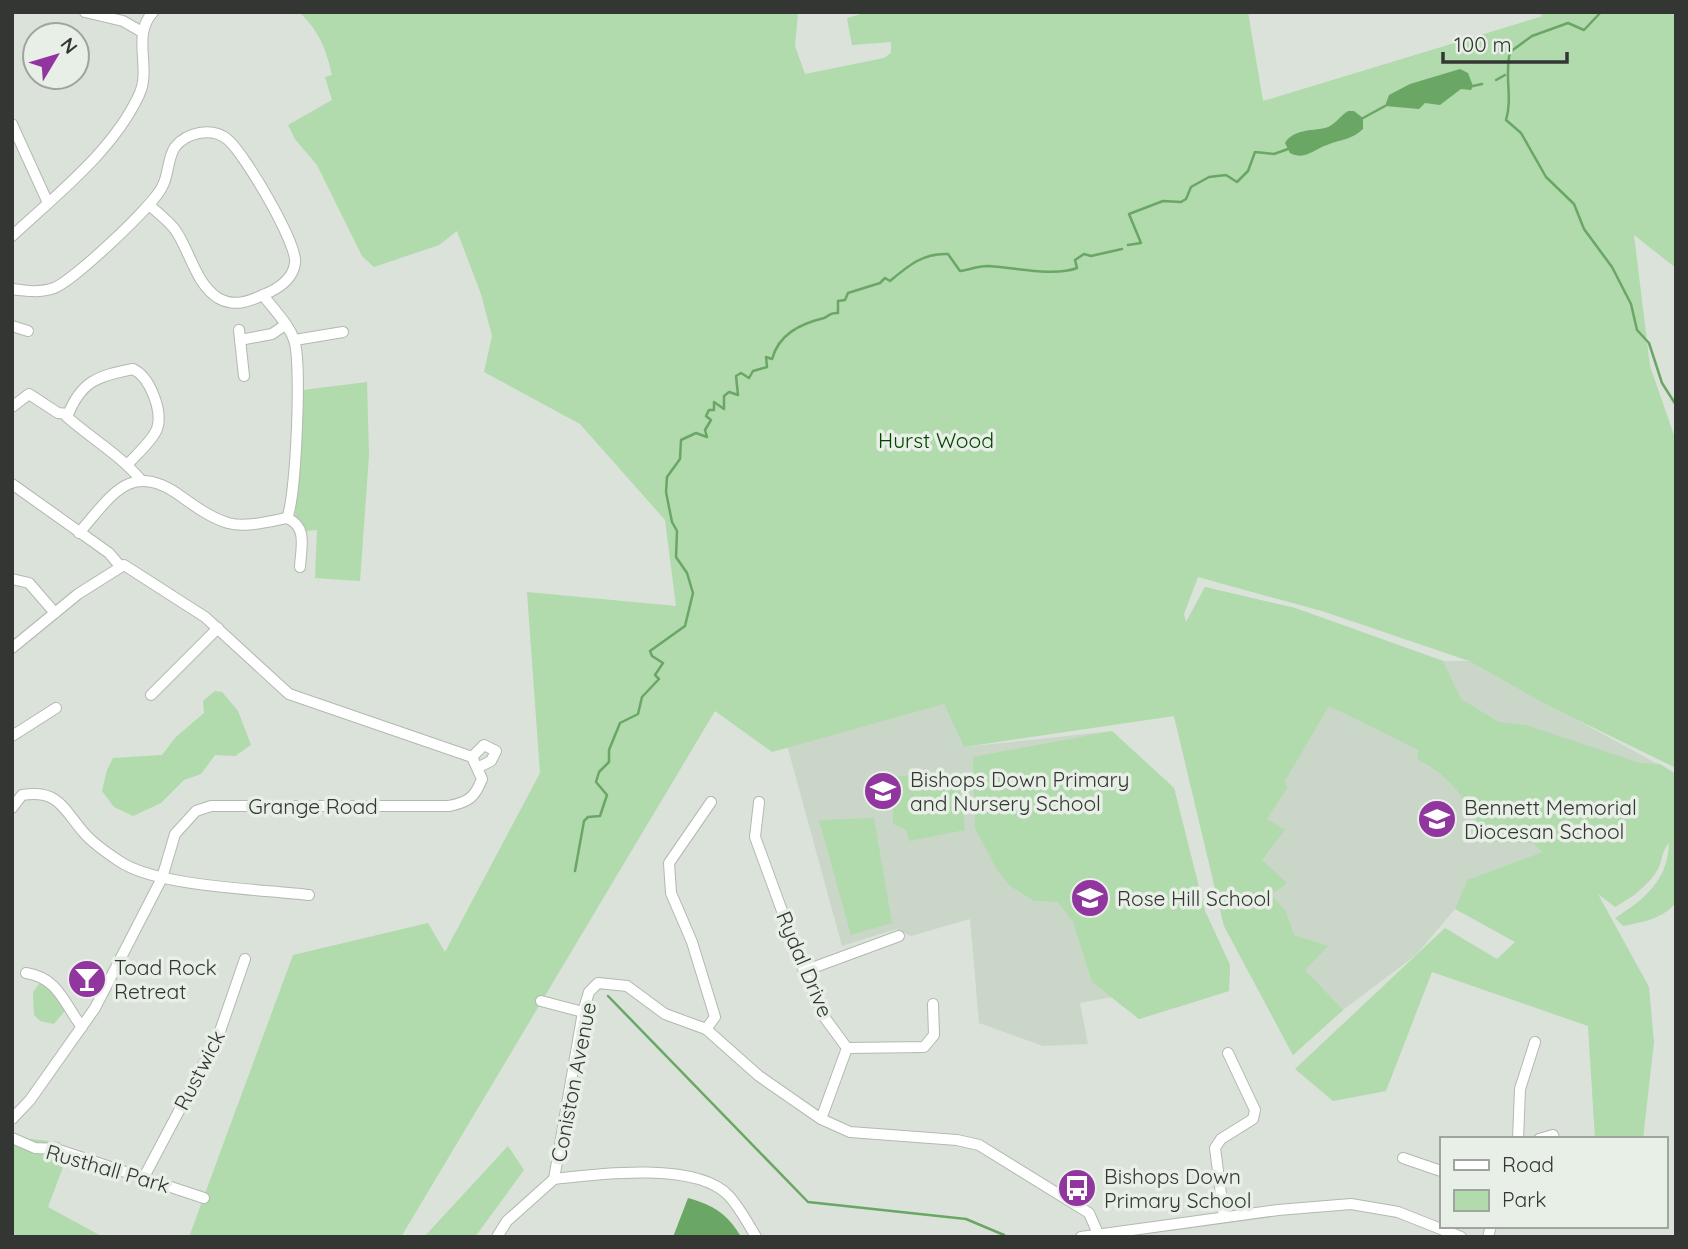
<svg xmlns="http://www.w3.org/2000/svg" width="1688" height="1249" viewBox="0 0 1688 1249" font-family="Quicksand,sans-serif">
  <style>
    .built { fill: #cad7c8 }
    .green { fill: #b1daad }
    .water { fill: #6aa765 }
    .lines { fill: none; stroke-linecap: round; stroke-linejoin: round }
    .stream { stroke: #6aa765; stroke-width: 2.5 }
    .minor-casing { stroke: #b2b9b1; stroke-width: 12 }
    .minor { stroke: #fff; stroke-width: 10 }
    .labels { text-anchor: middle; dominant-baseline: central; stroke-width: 7; stroke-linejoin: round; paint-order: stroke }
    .park-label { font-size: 21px; fill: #040; stroke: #e7efe6 }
    .poi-label { font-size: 21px; fill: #333632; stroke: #e7efe6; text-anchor: start }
    .street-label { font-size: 21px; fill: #333632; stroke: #e7efe6 }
  </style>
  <rect width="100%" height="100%" fill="#dae2d9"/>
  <g class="built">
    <polygon points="1205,587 1295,608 1443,661 1469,661 1676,774 1676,834 1661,852 1658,869 1636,894 1615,907 1561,862 1467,880 1455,909 1416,955 1343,1010 1293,1055 1224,926 1165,678"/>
    <polygon points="944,704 964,747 1112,731 1174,788 1205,911 1230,965 1229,991 1139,1019 1112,997 1080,1003 1088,1044 1043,1046 979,1023 970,919 911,936 896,929 842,946 784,734"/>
  </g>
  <g class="green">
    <path d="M299,12H798L795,46L805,74L884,58L891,53V42L852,45L847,18L868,12H1248L1263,101L1543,16L1536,12H1676V268L1634,235L1650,366L1676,441V768L1549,706L1469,661L1325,612L1198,577L1184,614L1186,622L1205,587L1295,608L1443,661L1461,699L1499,722L1526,725L1640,763L1660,764L1676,774V902C1664,919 1642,922 1623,926L1615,918C1645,899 1668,880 1669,843C1661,852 1663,859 1658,869C1649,886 1630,898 1615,907L1598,894L1649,987L1654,1042L1643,1139H1595L1588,1026L1432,972L1386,1091L1333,1101L1295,1069L1445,928L1497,959L1515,942L1455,909L1467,880L1543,852L1533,843L1487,842C1470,805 1454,778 1417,759L1419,750L1329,706L1285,781L1287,788L1267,819L1285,830L1262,860L1287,883L1271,895L1286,911L1294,935L1328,946L1305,970L1343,1010L1293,1055L1224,926L1174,716L964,747L944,704L772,752L715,711L401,1237H189L293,955L428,923L445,952L540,773L527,592L676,606L665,520L580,424L484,372L492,336L481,294L457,231L439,245L374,267L362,256L317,165L295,139L288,125L332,100L325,77L332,75C326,48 319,31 299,12Z"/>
    <polygon points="367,382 369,455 360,581 315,578 317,530 306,531 302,521 295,517 303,390"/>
    <polygon points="215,691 222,692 238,711 251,745 235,756 215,755 201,774 184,780 161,803 133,816 114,807 102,791 107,770 113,758 162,755 176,737 204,713 203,701"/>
    <polygon points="1112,731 1174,788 1205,911 1230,965 1229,991 1139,1019 1092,982 1073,922 1058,902 1034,901 1010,886 997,870 975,828 973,757"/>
    <polygon points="958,775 965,830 909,841 906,830 893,824 893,776"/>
    <polygon points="874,818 892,923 851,935 819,820"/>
    <polygon points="41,981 45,981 67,1008 54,1024 40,1021 34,1015 33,992"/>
    <polygon points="29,1139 60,1142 63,1167 48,1207 103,1237 12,1237 12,1140"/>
    <polygon points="508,1146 524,1170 475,1237 424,1237"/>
  </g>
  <g class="water">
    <polygon points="1460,69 1468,73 1473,86 1471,90 1461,89 1440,105 1425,103 1419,109 1385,106 1389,95 1410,84"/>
    <path d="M1348,111H1354L1363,118V129C1352,140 1341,139 1327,145C1314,149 1305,161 1290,153L1285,143C1293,129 1312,131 1325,128C1334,126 1340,116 1348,111Z"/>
    <path d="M688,1198C713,1205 728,1214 741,1237H673Z"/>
  </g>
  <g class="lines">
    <g class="stream">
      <path d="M1601,12L1584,30L1568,23L1532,36L1510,52C1504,77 1513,97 1506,120L1521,133L1546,177L1574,204L1584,229L1612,267L1631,304L1637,330L1649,343L1662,383L1676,405"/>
      <polyline points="1496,80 1505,75"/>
      <polyline points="1473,86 1482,84"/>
      <polyline points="1363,118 1385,106"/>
      <polyline points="1128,245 1141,243 1129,214 1163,201 1181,202 1186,199 1191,187 1209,177 1226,175 1237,182 1248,171 1255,152 1274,154 1288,149"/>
      <path d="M575,871L584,821L588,817L600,816L607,795L596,782L599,772L609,762V750L620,723L638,714L642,697L659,679L655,675L663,663L652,656L650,651L685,626L693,593L687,573L676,557L677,531L672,522L666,492L667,477L680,459L681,440L696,433L707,437L705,430L711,420L706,416L709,410H714V402L724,409V396L729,392L738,395L736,376L741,373L749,378L753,371L767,367L766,357L772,359C779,334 800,324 824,318C830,316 829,312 838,313V301L845,300L848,293L880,283L885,278L890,281C909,265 923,253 948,254L960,271C969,270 977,266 987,266C1012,267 1054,277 1077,268L1075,260L1084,254L1091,256L1122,249"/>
      <polyline points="608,996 808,1202 966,1219 1004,1235"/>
    </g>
    <defs>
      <g id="minor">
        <polyline points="85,12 123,21 142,32"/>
        <polyline points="12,124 48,203"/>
        <path d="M12,236C57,194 113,151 139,95C152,68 131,36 153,12"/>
        <path d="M12,289C26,291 40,293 54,288C73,281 153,206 162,187C169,175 167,159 175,147C187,132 212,127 227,139C243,151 298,244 295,263C293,280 278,289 263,295C248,302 234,307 218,298C196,284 190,252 176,231C169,221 158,213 149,205"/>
        <path d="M263,295C273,309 289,324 294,340C302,361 296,498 287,518"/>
        <polyline points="12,326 28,331"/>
        <polyline points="239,330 244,376"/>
        <polyline points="240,340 272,334 285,325"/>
        <polyline points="295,340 343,332"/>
        <polyline points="12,407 29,394 58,413 68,414"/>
        <path d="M128,464C137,454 152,441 157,429C163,411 150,377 133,369C97,376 81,381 67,417C91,438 120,455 140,479"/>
        <polyline points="12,484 109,553 120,566"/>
        <path d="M287,518C308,527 301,547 300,567"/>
        <path d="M79,533C112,495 131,459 182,497C196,507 211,518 228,523C246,528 270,521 287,518"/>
        <polyline points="12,579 29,583 55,613"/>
        <path d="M12,648L78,594L124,565L205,617L289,694L472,757L482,779C475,797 469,802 449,806H211L196,811L175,834L162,878L95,1008L30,1100L12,1119"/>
        <polyline points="151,695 218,628"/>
        <polyline points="12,736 56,708"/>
        <polyline points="472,757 484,745 496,751 491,761 479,767"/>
        <polyline points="759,802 755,837 804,971 825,1018 847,1048 821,1119"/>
        <path d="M12,808L22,795C59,789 63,809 85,834C94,844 107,853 119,861C157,887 260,889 309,895"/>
        <polyline points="804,971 899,936"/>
        <path d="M26,973C59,978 64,1004 82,1027"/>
        <polyline points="541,1001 583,1012"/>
        <polyline points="706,1029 715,1017 692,942 671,893 669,863 711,802"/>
        <polyline points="847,1048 924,1047 934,1035 933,1004"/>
        <polyline points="12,1138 35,1148 56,1149 204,1198"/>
        <polyline points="1518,1139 1520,1089 1535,1042"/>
        <polyline points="1539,1139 1553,1135 1554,1139"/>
        <polyline points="1403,1158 1441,1171"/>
        <polyline points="144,1177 218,1037 245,959"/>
        <polyline points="554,1179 583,1012 589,992 598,983 627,986 665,1014 706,1029 759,1076 821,1119 850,1132 957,1140 979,1145 1089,1213 1099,1236"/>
        <path d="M554,1179C596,1174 697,1161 729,1196C739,1207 748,1223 756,1237"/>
        <polyline points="1224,1217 1215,1148 1221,1139 1253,1119 1255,1110 1228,1053"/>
        <polyline points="497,1237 507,1221 554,1179"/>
        <polyline points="1081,1237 1278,1210 1351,1204 1398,1212 1461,1237"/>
        <polyline points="1488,1237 1491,1226"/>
      </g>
    </defs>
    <use href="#minor" class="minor-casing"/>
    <use href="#minor" class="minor"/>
  </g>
  <defs>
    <symbol id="school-disc" viewBox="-11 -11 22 22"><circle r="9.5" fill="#91359f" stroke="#e7efe6"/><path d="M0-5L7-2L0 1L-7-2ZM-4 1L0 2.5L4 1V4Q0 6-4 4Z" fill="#fff"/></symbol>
    <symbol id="bar-disc" viewBox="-11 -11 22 22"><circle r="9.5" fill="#91359f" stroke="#e7efe6"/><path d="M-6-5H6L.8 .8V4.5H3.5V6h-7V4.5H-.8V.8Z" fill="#fff"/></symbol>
    <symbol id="bus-disc" viewBox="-11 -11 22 22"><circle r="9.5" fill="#91359f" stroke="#e7efe6"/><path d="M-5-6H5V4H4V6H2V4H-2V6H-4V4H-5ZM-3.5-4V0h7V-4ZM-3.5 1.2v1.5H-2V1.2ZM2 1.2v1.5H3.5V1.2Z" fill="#fff"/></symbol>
  </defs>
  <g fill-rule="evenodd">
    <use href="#school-disc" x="861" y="769" width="44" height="44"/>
    <use href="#school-disc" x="1415" y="797" width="44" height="44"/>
    <use href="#school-disc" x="1068" y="876" width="44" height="44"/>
    <use href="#bar-disc" x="65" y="957" width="44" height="44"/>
    <use href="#bus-disc" x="1055" y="1166" width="44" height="44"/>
  </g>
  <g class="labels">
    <g class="park-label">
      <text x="936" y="440">Hurst Wood</text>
    </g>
    <g class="poi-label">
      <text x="910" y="779">Bishops Down Primary<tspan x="910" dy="24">and Nursery School</tspan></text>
      <text x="1464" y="807">Bennett Memorial<tspan x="1464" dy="24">Diocesan School</tspan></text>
      <text x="1117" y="898">Rose Hill School</text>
      <text x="114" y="967">Toad Rock<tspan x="114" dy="24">Retreat</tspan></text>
      <text x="1104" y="1176">Bishops Down<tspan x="1104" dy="24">Primary School</tspan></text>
    </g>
    <g class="street-label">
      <text x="313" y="806">Grange Road</text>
      <text transform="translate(805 964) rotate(67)">Rydal Drive</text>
      <text transform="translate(199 1070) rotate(-63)">Rustwick</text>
      <text transform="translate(573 1082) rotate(-79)">Coniston Avenue</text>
      <text transform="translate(108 1168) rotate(16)">Rusthall Park</text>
    </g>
  </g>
  <rect width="1688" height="1249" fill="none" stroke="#333632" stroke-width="28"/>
  <rect x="1440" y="1137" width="228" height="91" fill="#e7efe6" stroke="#9fa59e" stroke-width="2"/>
  <rect x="1454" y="1160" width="35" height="10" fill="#ffffff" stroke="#9fa59e" stroke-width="2"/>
  <text x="1502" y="1172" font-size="21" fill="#333632">Road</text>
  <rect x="1454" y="1190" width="35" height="21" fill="#b1daad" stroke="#9fa59e" stroke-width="2"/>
  <text x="1502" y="1207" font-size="21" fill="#333632">Park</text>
  <g transform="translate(56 56) rotate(52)"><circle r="33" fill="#e7efe6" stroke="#9fa59e" stroke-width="2"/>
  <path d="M0-5L12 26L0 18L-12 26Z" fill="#91359f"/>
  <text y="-10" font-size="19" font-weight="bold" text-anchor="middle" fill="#333632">N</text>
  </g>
  <path d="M1443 52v10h124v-10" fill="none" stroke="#333632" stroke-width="3.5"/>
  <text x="1454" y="52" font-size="21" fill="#333632" stroke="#e7efe6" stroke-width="5" paint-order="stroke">100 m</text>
</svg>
